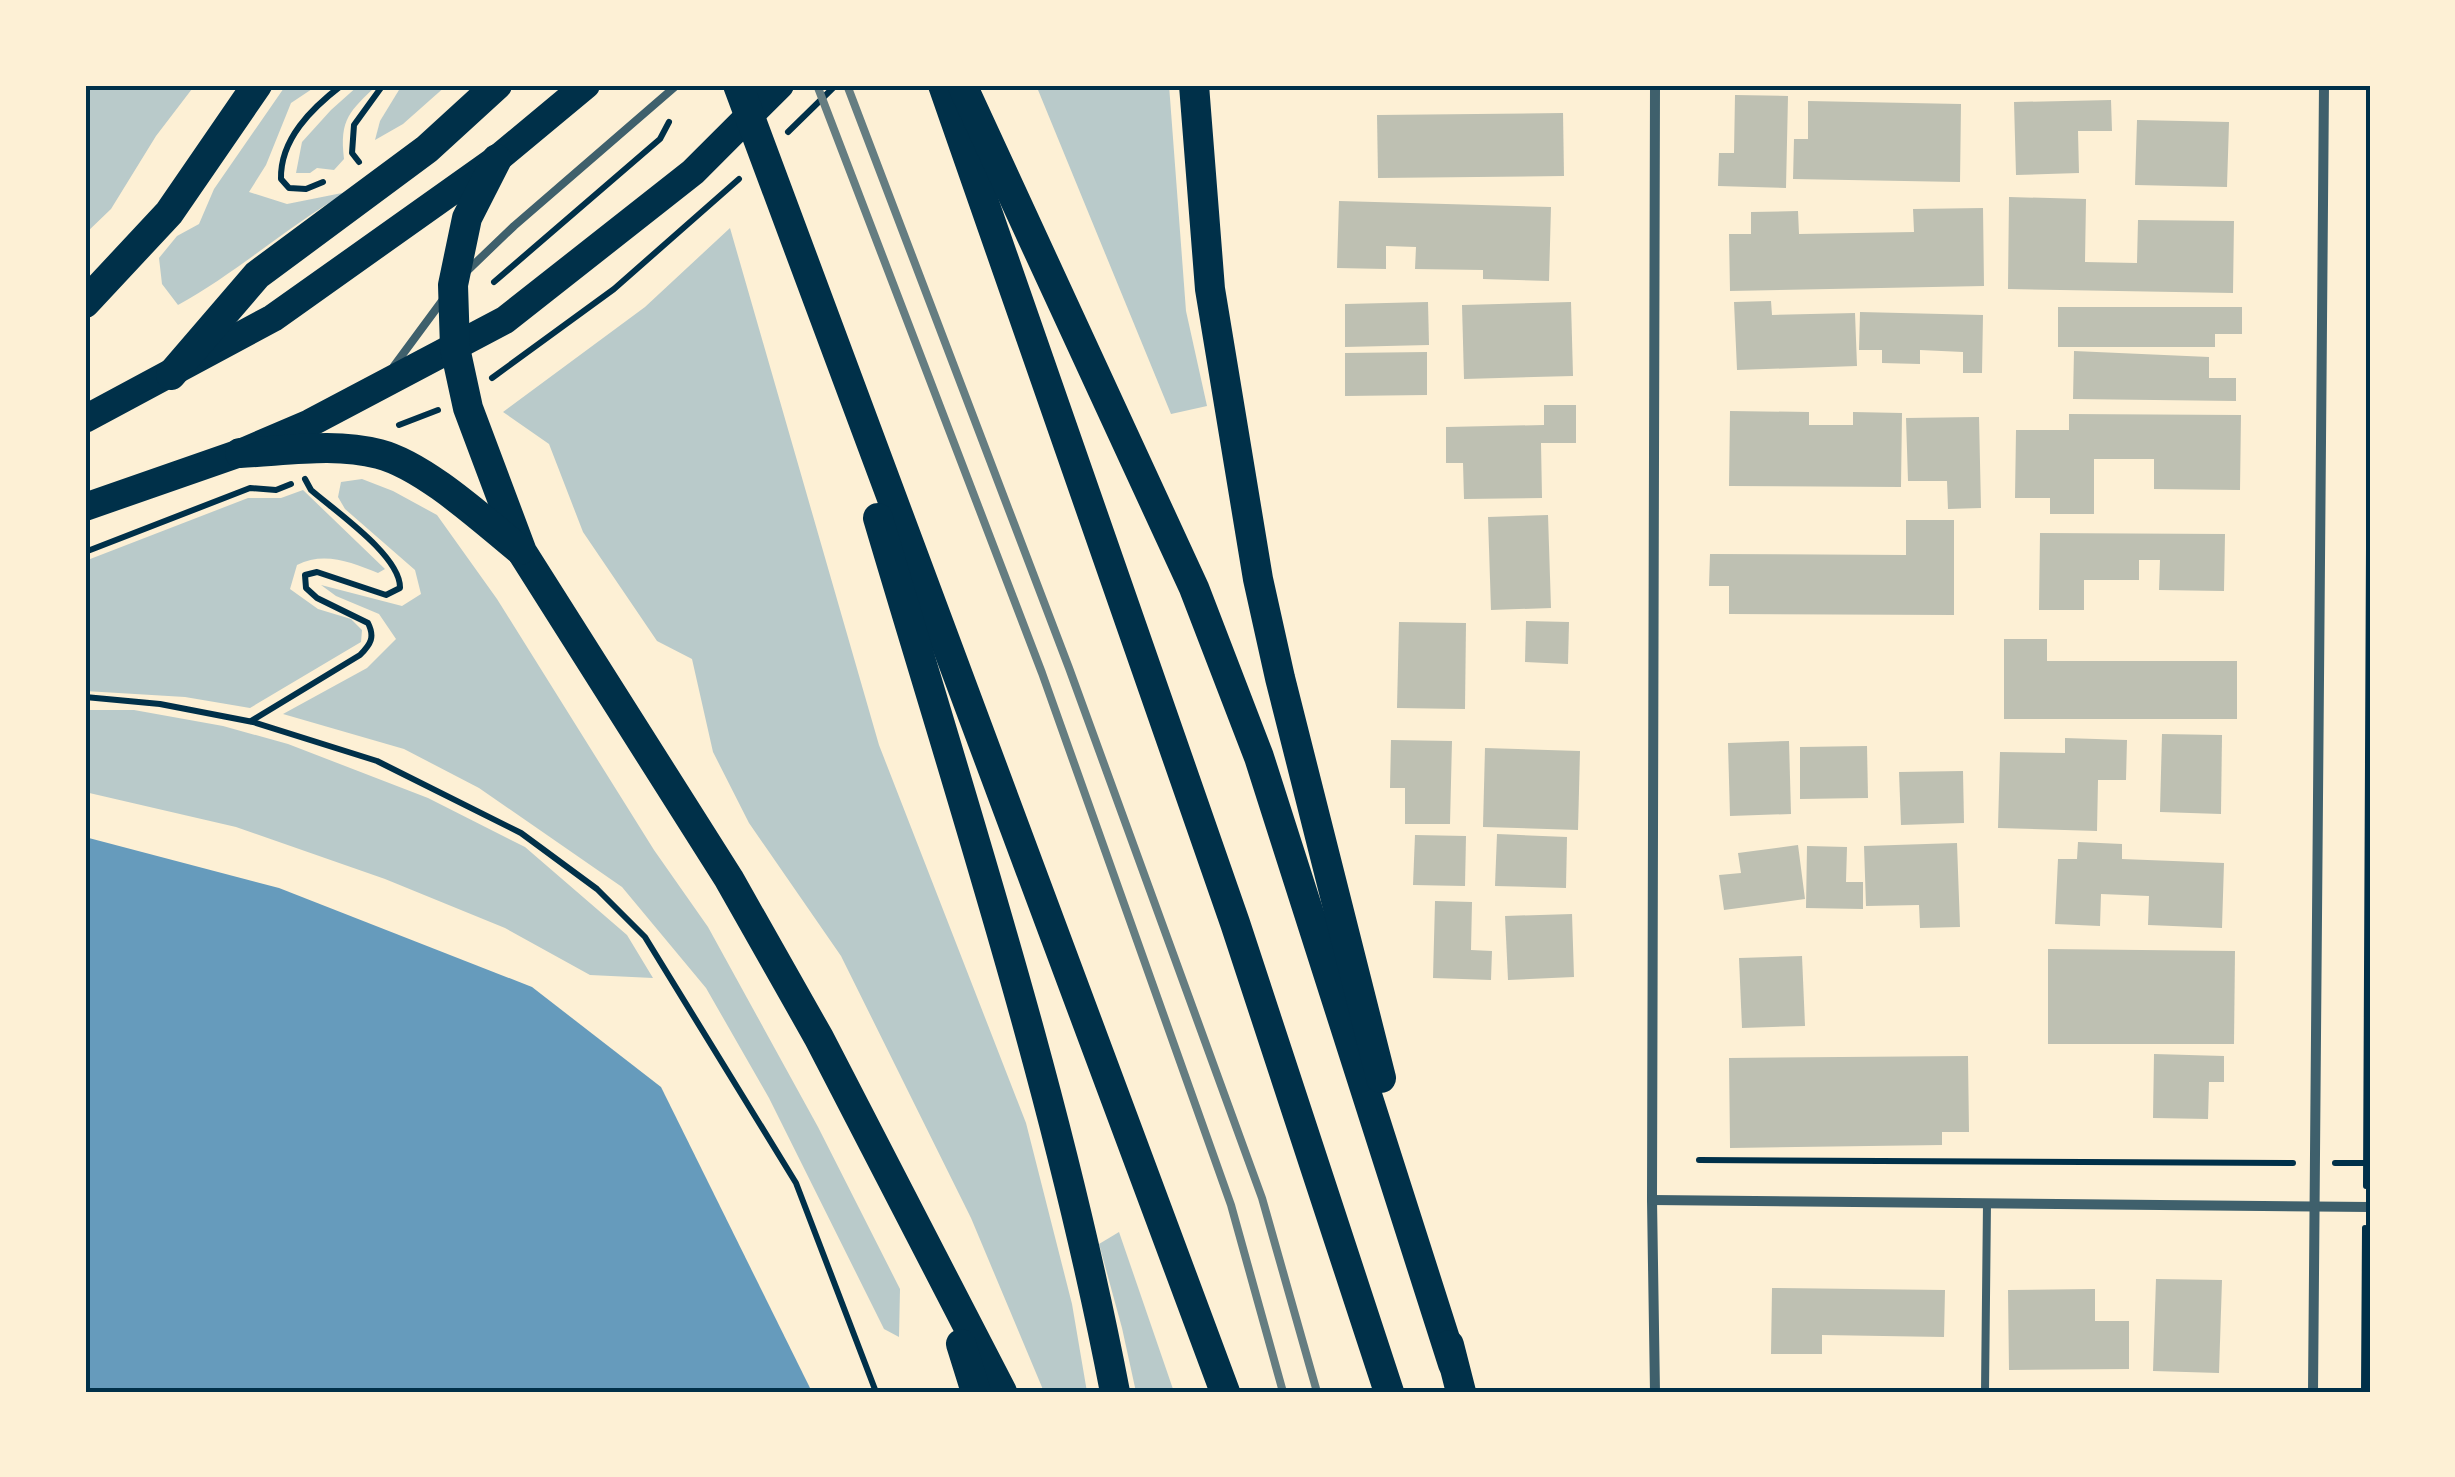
<svg xmlns="http://www.w3.org/2000/svg" width="2455" height="1477" viewBox="0 0 2455 1477" font-family="Literata,serif">
  <style>
    .green { fill: #b9caca }
    .water { fill: #669bbc }
    .building { fill: #bec0b2 }
    .lines { fill: none; stroke-linecap: round; stroke-linejoin: round }
    .path { stroke: #003049; stroke-width: 6 }
    .service { stroke: #3f606c; stroke-width: 8 }
    .minor { stroke: #3f606c; stroke-width: 10 }
    .trunk { stroke: #003049; stroke-width: 28 }
    .motorway { stroke: #003049; stroke-width: 30 }
    .rail { stroke: #657d81; stroke-width: 8 }
    .neatline { fill: none; stroke: #003049; stroke-width: 4 }
  </style>
  <rect width="100%" height="100%" fill="#fdf0d5"/>
  <g class="green">
    <polygon points="85,85 195,85 156,136 111,209 85,234"/>
    <path d="M286,85H318L291,103L266,165L249,192L287,204L347,192C288,226 238,272 178,305L162,284L159,258L177,236L199,224L214,189Z"/>
    <path d="M359,85H377C350,111 339,119 344,159L334,170L317,168L310,173H296L302,142L331,110Z"/>
    <polygon points="402,85 447,85 403,124 375,140 380,121"/>
    <polygon points="1036,85 1169,85 1186,311 1207,406 1171,414"/>
    <polygon points="730,228 879,745 1026,1123 1072,1304 1087,1392 1044,1392 971,1218 841,956 749,823 713,752 692,659 657,641 583,532 549,444 503,412 645,307"/>
    <polygon points="362,479 393,491 437,515 497,599 654,850 708,927 818,1127 900,1289 899,1337 884,1329 769,1098 706,988 622,887 479,788 404,749 283,714 367,668 396,639 379,614 336,596 321,585 402,606 421,594 415,570 345,509 338,497 341,482"/>
    <path d="M303,490L385,569L378,573C351,562 324,551 297,565L290,589L318,609L351,619L362,630L361,642L250,708L185,697L85,691V561L248,498H281Z"/>
    <polygon points="85,710 134,710 223,726 288,744 428,798 525,847 627,935 653,978 590,975 505,928 385,879 236,827 85,792"/>
    <polygon points="1119,1232 1174,1392 1136,1392 1122,1328 1099,1244"/>
  </g>
  <polygon class="water" points="85,837 279,888 532,987 661,1087 812,1392 85,1392"/>
  <g class="building">
    <polygon points="1735,95 1788,96 1786,188 1718,186 1719,153 1734,153"/>
    <polygon points="2111,100 2112,131 2078,131 2079,173 2016,175 2014,102"/>
    <polygon points="1808,101 1961,104 1960,182 1793,179 1794,139 1808,139"/>
    <polygon points="1563,113 1564,176 1378,178 1377,115"/>
    <polygon points="2137,120 2229,122 2227,187 2135,185"/>
    <polygon points="2009,197 2086,199 2085,262 2137,263 2138,220 2234,221 2233,293 2008,289"/>
    <polygon points="1339,201 1551,207 1549,281 1483,279 1483,270 1415,269 1416,247 1386,246 1386,269 1337,268"/>
    <polygon points="1983,208 1984,286 1730,291 1729,234 1751,234 1751,212 1798,211 1799,234 1914,232 1913,209"/>
    <polygon points="1771,301 1772,315 1855,313 1857,366 1737,370 1734,302"/>
    <polygon points="1428,302 1429,345 1345,347 1345,304"/>
    <polygon points="1571,302 1573,376 1464,379 1462,305"/>
    <polygon points="2058,307 2242,307 2242,334 2215,334 2215,347 2058,347"/>
    <polygon points="1860,312 1983,315 1982,373 1963,373 1963,352 1920,350 1920,364 1882,363 1882,350 1859,350"/>
    <polygon points="2074,351 2209,357 2209,378 2236,378 2236,401 2073,399"/>
    <polygon points="1427,352 1427,395 1345,396 1345,353"/>
    <polygon points="1544,405 1576,405 1576,443 1541,443 1542,498 1464,499 1463,463 1446,463 1446,427 1544,425"/>
    <polygon points="1730,411 1809,412 1809,425 1853,425 1853,412 1902,413 1901,487 1729,486"/>
    <polygon points="2069,414 2241,415 2240,490 2154,489 2154,459 2094,459 2094,514 2050,514 2050,498 2015,498 2016,430 2069,430"/>
    <polygon points="1979,417 1981,508 1948,509 1947,481 1908,481 1906,418"/>
    <polygon points="1548,515 1551,608 1491,610 1488,517"/>
    <polygon points="1906,520 1954,520 1954,615 1729,614 1729,586 1709,586 1710,554 1906,555"/>
    <polygon points="2040,533 2225,534 2224,591 2159,590 2160,560 2139,560 2139,580 2084,580 2084,610 2039,610"/>
    <polygon points="1526,621 1569,622 1568,664 1525,662"/>
    <polygon points="1399,622 1466,623 1465,709 1397,708"/>
    <polygon points="2004,639 2047,639 2047,661 2237,661 2237,719 2004,719"/>
    <polygon points="2162,734 2222,735 2221,814 2160,812"/>
    <polygon points="2065,738 2127,740 2126,780 2098,780 2097,831 1998,828 2000,752 2065,753"/>
    <polygon points="1391,740 1452,741 1450,824 1405,824 1405,788 1390,788"/>
    <polygon points="1789,741 1791,814 1730,816 1728,743"/>
    <polygon points="1867,746 1868,798 1800,799 1800,747"/>
    <polygon points="1485,748 1580,751 1578,830 1483,827"/>
    <polygon points="1963,771 1964,823 1901,825 1899,772"/>
    <polygon points="1497,834 1567,837 1566,888 1495,886"/>
    <polygon points="1415,835 1466,836 1465,886 1413,885"/>
    <polygon points="2078,842 2122,844 2122,859 2224,863 2222,928 2148,925 2149,896 2101,894 2100,926 2055,924 2058,859 2077,859"/>
    <polygon points="1957,843 1960,927 1920,928 1919,905 1866,906 1864,846"/>
    <polygon points="1798,845 1805,899 1724,910 1719,875 1741,873 1738,853"/>
    <polygon points="1807,846 1847,847 1846,882 1863,882 1863,909 1806,908"/>
    <polygon points="1435,901 1472,902 1471,950 1492,951 1491,980 1433,978"/>
    <polygon points="1572,914 1574,977 1508,980 1505,916"/>
    <polygon points="2048,949 2235,951 2234,1044 2048,1044"/>
    <polygon points="1802,956 1805,1026 1742,1028 1739,958"/>
    <polygon points="2154,1054 2224,1056 2224,1082 2209,1082 2208,1119 2153,1118"/>
    <polygon points="1968,1056 1969,1132 1942,1132 1942,1145 1730,1148 1729,1058"/>
    <polygon points="2156,1279 2222,1280 2219,1373 2153,1371"/>
    <polygon points="1772,1288 1945,1290 1944,1337 1822,1335 1822,1354 1771,1354"/>
    <polygon points="2095,1289 2095,1321 2129,1321 2129,1369 2009,1370 2008,1290"/>
  </g>
  <g class="lines">
    <g class="path">
      <polyline points="788,132 836,85"/>
      <polyline points="359,162 352,153 354,125 383,85"/>
      <path d="M323,182L306,189L289,188L281,179C280,139 312,108 342,85"/>
      <polyline points="494,282 660,139 669,122"/>
      <polyline points="492,378 614,289 739,179"/>
      <polyline points="399,425 438,410"/>
      <polyline points="85,552 250,488 276,490 291,484"/>
      <polyline points="85,697 160,704 253,722 377,761 521,833 597,889 645,937 796,1183 876,1392"/>
      <path d="M251,721L360,655C371,644 375,637 368,623L317,598L306,588L305,575L317,572L386,595L400,588C401,556 335,511 311,490L305,479"/>
      <polyline points="1699,1160 2293,1163"/>
      <polyline points="2335,1163 2368,1163"/>
      <polyline points="2366,1186 2370,337"/>
      <polyline points="2364,1392 2365,1228"/>
    </g>
    <g class="service">
      <polyline points="467,271 514,226 677,85"/>
      <polyline points="394,366 442,301"/>
      <polyline points="1985,1392 1987,1203"/>
    </g>
    <g class="minor">
      <polyline points="1655,85 1652,1200 1655,1392"/>
      <polyline points="1652,1200 2370,1207"/>
      <polyline points="2313,1392 2324,85"/>
    </g>
    <g class="trunk">
      <polyline points="85,419 273,318 497,159 586,85"/>
      <polyline points="85,507 240,453 310,423 505,320 693,172 780,85"/>
    </g>
    <g class="motorway">
      <polyline points="738,85 1225,1392"/>
      <polyline points="943,85 1235,923 1389,1392"/>
      <polyline points="962,85 1194,588 1259,757 1453,1364"/>
      <polyline points="1194,85 1210,289 1258,579 1280,678 1381,1078"/>
      <polyline points="497,159 467,218 453,285 455,348 468,408 522,552 729,879 819,1038 1002,1392"/>
      <polyline points="85,303 169,213 257,85"/>
      <polyline points="171,375 257,275 427,149 497,85"/>
      <path d="M240,453C285,451 335,442 379,454C425,466 483,520 520,550"/>
      <path d="M878,518C964,808 1058,1095 1115,1392"/>
      <polyline points="961,1344 976,1392"/>
      <polyline points="1449,1345 1461,1392"/>
    </g>
    <g class="rail">
      <polyline points="817,85 1042,673 1231,1205 1283,1392"/>
      <polyline points="847,85 1069,668 1262,1198 1317,1392"/>
    </g>
  </g>
  <rect width="2455" height="1477" fill="none" stroke="#fdf0d5" stroke-width="175"/>
  <rect x="88" y="88" width="2280" height="1302" class="neatline"/>
</svg>
